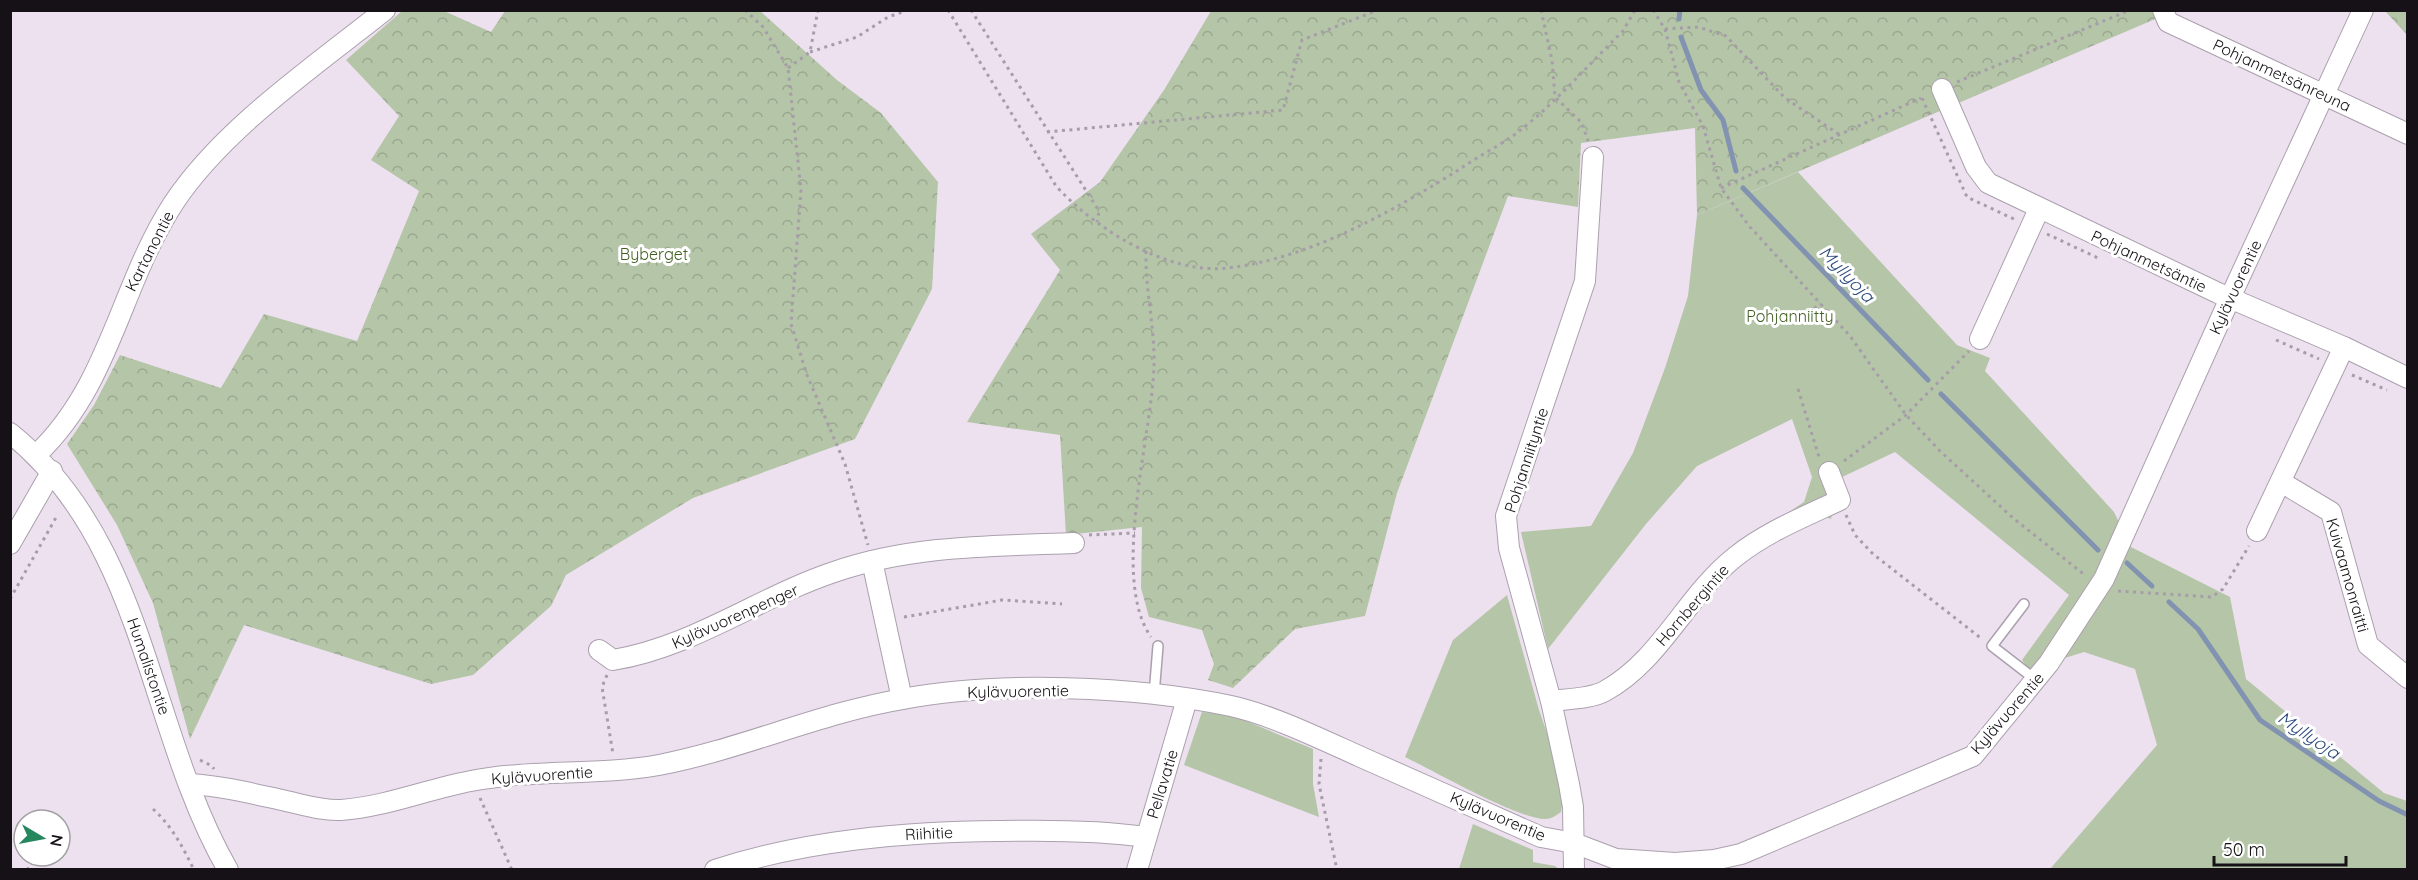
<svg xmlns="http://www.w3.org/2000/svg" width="2418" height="880" viewBox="0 0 2418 880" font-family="Quicksand,sans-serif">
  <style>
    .green { fill: #b5c5a8 }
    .forest { fill: url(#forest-crowns) }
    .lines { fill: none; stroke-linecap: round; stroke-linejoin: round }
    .stream { stroke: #8292b1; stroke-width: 5 }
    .lane-casing { stroke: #aba0ae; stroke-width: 12 }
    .street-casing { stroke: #aba0ae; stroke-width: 22 }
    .path { stroke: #a69da8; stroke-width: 3; stroke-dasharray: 3 4.5; stroke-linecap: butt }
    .lane { stroke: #fff; stroke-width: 9 }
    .street { stroke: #fff; stroke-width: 20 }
    .labels { text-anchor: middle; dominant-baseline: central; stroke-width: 6; stroke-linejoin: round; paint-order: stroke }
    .street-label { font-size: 16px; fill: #151116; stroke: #fff }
    .park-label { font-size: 16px; fill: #436023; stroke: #fff }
    .water-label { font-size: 18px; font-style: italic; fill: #2c4a7e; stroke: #fff }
  </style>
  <defs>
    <pattern id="forest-crowns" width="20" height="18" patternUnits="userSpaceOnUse" patternTransform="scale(1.5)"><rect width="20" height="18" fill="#b5c5a8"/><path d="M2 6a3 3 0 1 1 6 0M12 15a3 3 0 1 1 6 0" fill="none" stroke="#9ba890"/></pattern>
  </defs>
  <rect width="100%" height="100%" fill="#ede1f0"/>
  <g class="green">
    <polygon points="1798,172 1957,345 1990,358 1985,371 2114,512 2131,547 2230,597 2246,679 2384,793 2407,801 2407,869 2050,869 2157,745 2135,669 2084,652 2049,663 2036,680 2022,660 2069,595 1895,452 1838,479 1831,519 1823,516 1808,522 1789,512 1804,502 1812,477 1792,419 1697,466 1646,524 1548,649 1521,532 1591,526 1633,453 1665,368 1688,296 1697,215"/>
    <path d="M1507,595L1539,710L1565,785L1561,812C1555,816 1552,819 1545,819C1518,819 1434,771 1405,757L1453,640Z"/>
    <polygon points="1202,712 1232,715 1313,749 1313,784 1319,817 1184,765"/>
    <polygon points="1473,824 1533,850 1533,862 1555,866 1559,869 1459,869"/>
  </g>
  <g class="forest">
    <polygon points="402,11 444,11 491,32 505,11 760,11 837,80 881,113 938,182 932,289 855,439 693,498 566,575 551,606 473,675 431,684 244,625 190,739 153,603 117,525 67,444 94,405 120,355 221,388 264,314 357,341 419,191 371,160 399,116 346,60"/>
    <polygon points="1211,11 2174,11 1697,215 1695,128 1581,143 1578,207 1508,196 1397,493 1365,616 1295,629 1233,688 1208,680 1214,664 1202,630 1149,617 1141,588 1142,527 1066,535 1060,435 967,422 1060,270 1031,234 1100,182 1164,90"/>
    <polygon points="2385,11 2407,11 2407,35"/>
  </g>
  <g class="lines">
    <g class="stream">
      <polyline points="1679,19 1680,10"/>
      <polyline points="1681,37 1701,90 1723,120 1736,171"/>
      <polyline points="1743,188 1928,380"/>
      <polyline points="1941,394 2098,550"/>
      <polyline points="2127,563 2152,586"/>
      <polyline points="2169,602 2198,629 2260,720 2379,801 2408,815"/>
    </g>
    <defs>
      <g id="lane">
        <polyline points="2024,604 1992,646 2036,680"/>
        <polyline points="1154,695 1158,646"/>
      </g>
      <g id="street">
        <polyline points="2163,10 2168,22 2408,134"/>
        <polyline points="1942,89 1976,167 1988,183 2218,293 2344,347 2408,378"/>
        <polyline points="1980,339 2039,209"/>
        <path d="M10,433C147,543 146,727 228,870"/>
        <path d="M37,454C110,385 120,286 173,204C222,129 315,66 385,10"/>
        <polyline points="2281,482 2331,512 2368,645 2408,678"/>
        <polyline points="2257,531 2344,347"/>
        <polyline points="10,544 52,471"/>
        <polyline points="872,561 902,699"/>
        <path d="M599,650L613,660C693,647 759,597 834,572C911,545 993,546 1074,543"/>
        <path d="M1551,701C1567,699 1591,699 1605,691C1661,660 1686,596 1735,557C1766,532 1804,517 1840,500L1829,472"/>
        <path d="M190,784C223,786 254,794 286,801C304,805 323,811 341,810C385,807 428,789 471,781C533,769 597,776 659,765C742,749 820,713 903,699C998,681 1136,686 1231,706C1272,715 1323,740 1361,757C1421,784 1481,810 1541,837L1574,843L1616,859L1675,863L1714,860L1741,854L1973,756L2049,663L2104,579L2230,298L2363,10"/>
        <path d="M715,870C806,840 904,832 1000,831C1048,830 1098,830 1146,837"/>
        <polyline points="1137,870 1187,699"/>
        <polyline points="1574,870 1573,807 1569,784 1551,701 1509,548 1506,516 1585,281 1593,157"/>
      </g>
    </defs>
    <use href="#lane" class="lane-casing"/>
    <use href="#street" class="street-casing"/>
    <g class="path">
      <polyline points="745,10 763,27 788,68 801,190 791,324 807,375 845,464 868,545"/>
      <path d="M948,10L1056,186C1094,228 1168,275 1227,268C1309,259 1391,212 1460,169C1477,157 1497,147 1514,135C1553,106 1587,66 1623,31L1635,10"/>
      <polyline points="971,10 1099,211 1097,222"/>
      <polyline points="1541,10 1552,60 1555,97 1582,123 1588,141"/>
      <polyline points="1653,10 1665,29 1679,82 1703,126 1721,188 1750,227 1850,336 1906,415 1940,451 2013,518 2086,576"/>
      <polyline points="1665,29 1698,27 1726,36 1785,98 1840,135"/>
      <polyline points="810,52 857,37 888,17 908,10"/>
      <polyline points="788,68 810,52 818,10"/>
      <polyline points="1957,82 2130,10"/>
      <polyline points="1922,98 1967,197 2016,220"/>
      <polyline points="1047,132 1283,110 1302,40 1378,10"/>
      <polyline points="1721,188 1921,98"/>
      <polyline points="2047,234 2098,258"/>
      <path d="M1146,251C1145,290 1155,327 1154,366C1152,435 1110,579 1151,637"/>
      <polyline points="1809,314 1820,303"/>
      <polyline points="2276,340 2319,359"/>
      <polyline points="2352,375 2387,390"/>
      <polyline points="1798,389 1819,457"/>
      <polyline points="1844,461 1906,415 1969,351"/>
      <polyline points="1846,515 1855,535 1873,554 1982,639"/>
      <polyline points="1089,535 1135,533"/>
      <polyline points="2118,591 2212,597 2223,589 2249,546"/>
      <polyline points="10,599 58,514"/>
      <polyline points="904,617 1002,600 1062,604"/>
      <polyline points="607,675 602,687 613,754"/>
      <polyline points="1321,759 1319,784 1337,870"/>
      <polyline points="200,760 212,766 214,769"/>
      <polyline points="480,798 512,870"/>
      <path d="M153,809C171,825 183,847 194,870"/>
      <polyline points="27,870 36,856"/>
    </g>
    <use href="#lane" class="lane"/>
    <use href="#street" class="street"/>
  </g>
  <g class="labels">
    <g class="street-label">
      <text transform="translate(2282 75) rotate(25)">Pohjanmetsänreuna</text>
      <text transform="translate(149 251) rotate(-63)">Kartanontie</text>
      <text transform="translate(2149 261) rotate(25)">Pohjanmetsäntie</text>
      <text transform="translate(2235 287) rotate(-65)">Kylävuorentie</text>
      <text transform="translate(1526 460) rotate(-72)">Pohjanniityntie</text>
      <text transform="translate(2348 575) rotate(74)">Kuivaamonraitti</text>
      <text transform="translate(1692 605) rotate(-49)">Hornbergintie</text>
      <text transform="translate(735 616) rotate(-24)">Kylävuorenpenger</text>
      <text transform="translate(149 666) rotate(71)">Humalistontie</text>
      <text transform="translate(1018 691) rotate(-1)">Kylävuorentie</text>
      <text transform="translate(2007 713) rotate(-49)">Kylävuorentie</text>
      <text transform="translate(542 775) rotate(-4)">Kylävuorentie</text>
      <text transform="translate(1162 784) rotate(-73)">Pellavatie</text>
      <text transform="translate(1498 816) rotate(23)">Kylävuorentie</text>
      <text transform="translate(929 833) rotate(-3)">Riihitie</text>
    </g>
    <g class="park-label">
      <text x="654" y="254">Byberget</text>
      <text x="1790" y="316">Pohjanniitty</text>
    </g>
    <g class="water-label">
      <text transform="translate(1847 274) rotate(46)">Myllyoja</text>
      <text transform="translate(2309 735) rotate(34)">Myllyoja</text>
    </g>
  </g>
  <rect width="2418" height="880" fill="none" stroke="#151116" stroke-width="24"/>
  <g transform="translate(42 838) rotate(100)"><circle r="28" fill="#ffffff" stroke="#a1a0a2" stroke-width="1.5"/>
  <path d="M0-4.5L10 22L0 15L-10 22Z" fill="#26875f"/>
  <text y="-9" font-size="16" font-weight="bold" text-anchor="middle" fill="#151116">N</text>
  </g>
  <path d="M2214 856v9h132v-9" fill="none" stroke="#151116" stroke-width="3"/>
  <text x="2223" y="856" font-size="18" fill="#151116" stroke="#ffffff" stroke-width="4.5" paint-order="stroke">50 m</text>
</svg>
